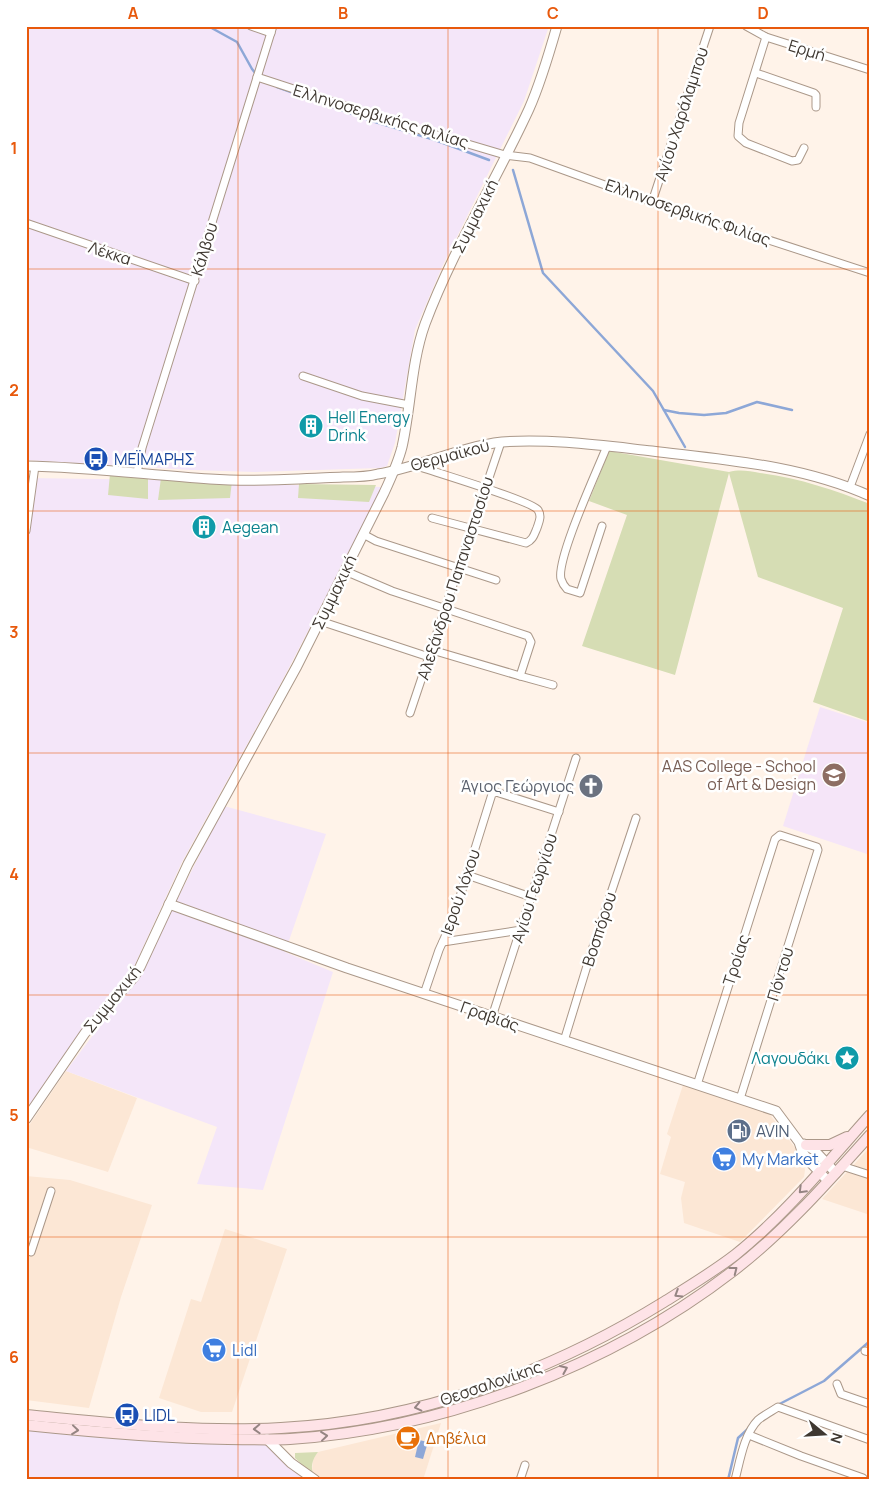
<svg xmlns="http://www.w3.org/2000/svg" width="896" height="1506" viewBox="0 0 896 1506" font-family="Manrope,sans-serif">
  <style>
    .built { fill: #fce7d5 }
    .industrial { fill: #f4e6f9 }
    .education { fill: #f5e5f8 }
    .green { fill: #d6ddb4 }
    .water { fill: #8da7d7 }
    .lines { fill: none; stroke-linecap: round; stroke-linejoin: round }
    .stream { stroke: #8da7d7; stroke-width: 2.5 }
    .minor-casing { stroke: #ab9889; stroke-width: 9 }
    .tertiary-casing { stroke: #ab9889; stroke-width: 11 }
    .secondary-casing { stroke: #ab9889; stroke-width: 12 }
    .minor { stroke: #fff; stroke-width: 7 }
    .tertiary { stroke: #fff; stroke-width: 9 }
    .secondary { stroke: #fee3e7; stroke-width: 10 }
    .oneway { stroke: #958583 }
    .grid { fill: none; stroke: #e8590c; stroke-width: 1; stroke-opacity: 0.55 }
    .labels { text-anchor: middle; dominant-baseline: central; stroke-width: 5; stroke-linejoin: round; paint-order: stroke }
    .street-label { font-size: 16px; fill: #3f3831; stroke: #fff }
    .culture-label { font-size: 16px; fill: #0d838f; stroke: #fff; text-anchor: start }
    .transit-label { font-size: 16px; fill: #164399; stroke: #fff; text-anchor: start }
    .education-label { font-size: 16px; fill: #785e54; stroke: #fff; text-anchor: end }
    .worship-label { font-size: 16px; fill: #5b616d; stroke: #fff; text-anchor: end }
    .service-label { font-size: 16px; fill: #4e5e75; stroke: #fff; text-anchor: start }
    .shop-label { font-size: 16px; fill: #366cbe; stroke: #fff; text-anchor: start }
    .food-label { font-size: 16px; fill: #c56008; stroke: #fff; text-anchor: start }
    .neatline { fill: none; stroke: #e8590c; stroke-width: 2 }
    .grid-label { font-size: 16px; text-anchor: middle; font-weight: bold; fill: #e8590c }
  </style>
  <rect width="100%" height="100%" fill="#fff3e9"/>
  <g class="built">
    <polygon points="66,1071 137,1098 108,1172 26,1147 26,1130"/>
    <polygon points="683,1085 768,1112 802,1157 805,1170 804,1177 740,1242 684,1223 681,1198 685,1182 660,1174 671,1137 667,1134"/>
    <polygon points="870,1147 870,1215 822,1199"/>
    <polygon points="26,1176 70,1180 152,1205 121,1297 89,1408 26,1400"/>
    <polygon points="225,1229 287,1249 232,1412 201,1412 159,1398 191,1299 201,1302"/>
    <polygon points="441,1423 423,1480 320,1480 314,1476 312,1471 313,1459 318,1452"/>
  </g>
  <g class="industrial">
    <polygon points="26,26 549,26 524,101 442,267 415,330 395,443 387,466 380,468 255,472 192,470 26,460"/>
    <polygon points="26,478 170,480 318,486 383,487 281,683 182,862 132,971 59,1064 26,1112"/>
    <polygon points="224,806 326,834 285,952 333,972 263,1190 197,1184 217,1127 66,1071 102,1023 138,978"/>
    <polygon points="26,1420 102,1428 260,1435 316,1480 26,1480"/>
  </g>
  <polygon class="education" points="820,707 870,723 870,855 783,826"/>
  <g class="green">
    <path d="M609,451L729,472C740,469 749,471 760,473C799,478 834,490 870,504V722L813,702L843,608L758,577L729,473L675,675L582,646L627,515L589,501Z"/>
    <polygon points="110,474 148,475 148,499 108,495"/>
    <polygon points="161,478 232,481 230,498 158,500"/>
    <polygon points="299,484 376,485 369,502 298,498"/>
    <path d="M318,1452C312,1460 310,1467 314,1476L295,1458V1453Z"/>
  </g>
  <polygon class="water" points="419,1440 428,1442 423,1459 415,1457"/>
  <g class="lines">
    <g class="stream">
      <polyline points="208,26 237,42 252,69 256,74"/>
      <polyline points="277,87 372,121 435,140 489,160"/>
      <polyline points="513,170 543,273 653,391 685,447"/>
      <polyline points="664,410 679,413 704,415 726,413 757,402 792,410"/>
      <polyline points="766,1411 824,1381 870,1341"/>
      <polyline points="728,1480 738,1438 750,1427"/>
    </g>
    <defs>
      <g id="minor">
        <polyline points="251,26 271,33"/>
        <polyline points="746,26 766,37 870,70"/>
        <polyline points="766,37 739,123 738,136 746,143 792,161 798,160 804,148"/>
        <polyline points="756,73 814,93 816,95 816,107"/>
        <polyline points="257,77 407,126 505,155 530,158 652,202 870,273"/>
        <polyline points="652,202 710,26"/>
        <polyline points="26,223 195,281"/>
        <polyline points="303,376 362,396 409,405"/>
        <path d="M414,465C431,471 532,501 538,510C542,516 539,522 537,528C534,535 533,540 526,543L432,518"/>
        <polyline points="137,473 142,448 273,26"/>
        <polyline points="850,487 870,434"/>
        <path d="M602,526L580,593L567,589C565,587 562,582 561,579C556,559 598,469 607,446"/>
        <polyline points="26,531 35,466"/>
        <polyline points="363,534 376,541 496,580"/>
        <polyline points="345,571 392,591 528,636 531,642 520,676"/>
        <polyline points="320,621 429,657"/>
        <polyline points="432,650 520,676 553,685"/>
        <polyline points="410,713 501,442"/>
        <polyline points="467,875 531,897"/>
        <polyline points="443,942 521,930"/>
        <polyline points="424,994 439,950 453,919 492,794 496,792 559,812"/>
        <polyline points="492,1017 576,758"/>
        <polyline points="564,1041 590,956 636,818"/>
        <polyline points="697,1085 775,839 780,835 817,847 818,850 740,1099"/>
        <polyline points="842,1166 870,1175"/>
        <polyline points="31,1252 51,1191"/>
        <polyline points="865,1351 870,1352"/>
        <polyline points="837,1384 841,1394 870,1404"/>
        <polyline points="749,1435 801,1456 863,1478"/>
        <polyline points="520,1480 525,1465"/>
        <path d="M735,1480C740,1461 744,1434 758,1420C764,1415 772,1411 778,1407L870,1440"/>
      </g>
      <g id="tertiary">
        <path d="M26,466C88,467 149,475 210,479C254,482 299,479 343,477C355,477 367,477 378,474C420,467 459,447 502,442C548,438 606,446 652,451C726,460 801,465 870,496"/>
        <polyline points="169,904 347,968 776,1111 799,1142 802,1151 807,1159 828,1181"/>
        <path d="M26,1119L85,1033L134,977L140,967L188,864L297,666L384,493C391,478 398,463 402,447C411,407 411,363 425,324C453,249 496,181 529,109C541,82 549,54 557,26"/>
        <polyline points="804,1144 814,1150 836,1173"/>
        <polyline points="267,1439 291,1463 315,1480"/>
      </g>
      <g id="secondary">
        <polyline points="806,1145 830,1145 847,1137"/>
        <path d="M26,1415C111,1423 196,1433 281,1428C418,1421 549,1373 664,1302C688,1287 713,1272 735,1255C784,1216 828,1162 870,1115"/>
        <path d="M26,1425C94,1432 160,1438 228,1439C249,1439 269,1440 290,1439C444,1429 610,1366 733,1271C784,1232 827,1183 870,1135"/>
      </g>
    </defs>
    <use href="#minor" class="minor-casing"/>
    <use href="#tertiary" class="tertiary-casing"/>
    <use href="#secondary" class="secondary-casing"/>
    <use href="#minor" class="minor"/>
    <use href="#tertiary" class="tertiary"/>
    <use href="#secondary" class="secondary"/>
  </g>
  <defs><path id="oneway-chevron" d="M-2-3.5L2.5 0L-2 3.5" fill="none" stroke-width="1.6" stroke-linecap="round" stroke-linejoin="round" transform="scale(1.25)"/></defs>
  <g class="oneway">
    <use href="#oneway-chevron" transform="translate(802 1190) rotate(135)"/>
    <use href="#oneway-chevron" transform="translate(734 1270) rotate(-38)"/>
    <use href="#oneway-chevron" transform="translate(678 1294) rotate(148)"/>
    <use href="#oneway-chevron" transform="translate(564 1369) rotate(-23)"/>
    <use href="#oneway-chevron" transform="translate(418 1407) rotate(167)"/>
    <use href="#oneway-chevron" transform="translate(257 1429) rotate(178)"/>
    <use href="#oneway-chevron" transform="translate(75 1430) rotate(6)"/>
    <use href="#oneway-chevron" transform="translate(324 1436) rotate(-6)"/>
  </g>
  <path class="grid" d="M238,26V1480M448,26V1480M658,26V1480M26,269H870M26,511H870M26,753H870M26,995H870M26,1237H870"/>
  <defs>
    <symbol id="building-disc" viewBox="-11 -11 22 22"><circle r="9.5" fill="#0f9aa8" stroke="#fff"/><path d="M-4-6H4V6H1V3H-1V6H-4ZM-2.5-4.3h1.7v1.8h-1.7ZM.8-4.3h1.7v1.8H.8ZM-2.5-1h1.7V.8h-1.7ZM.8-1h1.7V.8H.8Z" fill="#fff"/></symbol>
    <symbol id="bus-disc" viewBox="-11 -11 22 22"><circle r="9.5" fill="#1a4fb4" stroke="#fff"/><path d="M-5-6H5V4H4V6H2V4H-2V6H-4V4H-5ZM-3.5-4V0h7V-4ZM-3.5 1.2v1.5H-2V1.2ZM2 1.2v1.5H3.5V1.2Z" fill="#fff"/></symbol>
    <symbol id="university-disc" viewBox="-11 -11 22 22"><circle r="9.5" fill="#8d6e63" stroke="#fff"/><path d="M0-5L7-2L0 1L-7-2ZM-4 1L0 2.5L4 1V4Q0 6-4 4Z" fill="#fff"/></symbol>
    <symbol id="church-disc" viewBox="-11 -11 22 22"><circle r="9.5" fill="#6b7280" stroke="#fff"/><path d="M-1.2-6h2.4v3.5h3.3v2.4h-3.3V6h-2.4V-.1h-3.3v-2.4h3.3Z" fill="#fff"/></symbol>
    <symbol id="sight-disc" viewBox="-11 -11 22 22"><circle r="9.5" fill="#0f9aa8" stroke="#fff"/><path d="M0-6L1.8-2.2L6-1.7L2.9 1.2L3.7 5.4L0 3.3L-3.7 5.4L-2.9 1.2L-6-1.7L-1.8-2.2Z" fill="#fff"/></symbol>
    <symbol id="fuel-disc" viewBox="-11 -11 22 22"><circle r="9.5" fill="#5c6f8a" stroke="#fff"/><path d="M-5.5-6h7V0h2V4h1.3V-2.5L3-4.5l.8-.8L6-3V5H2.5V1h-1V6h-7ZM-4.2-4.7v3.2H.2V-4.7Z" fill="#fff"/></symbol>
    <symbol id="supermarket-disc" viewBox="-11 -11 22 22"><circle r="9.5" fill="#3f7fe0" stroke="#fff"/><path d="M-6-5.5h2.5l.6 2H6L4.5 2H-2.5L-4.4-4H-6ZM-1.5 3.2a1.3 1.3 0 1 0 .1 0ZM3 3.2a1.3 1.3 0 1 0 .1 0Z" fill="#fff"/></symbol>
    <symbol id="cafe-disc" viewBox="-11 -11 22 22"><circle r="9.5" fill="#e8710a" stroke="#fff"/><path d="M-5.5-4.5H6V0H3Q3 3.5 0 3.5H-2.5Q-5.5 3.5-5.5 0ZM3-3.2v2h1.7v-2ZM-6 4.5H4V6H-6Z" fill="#fff"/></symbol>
  </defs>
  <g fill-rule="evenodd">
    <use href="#building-disc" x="297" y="412" width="28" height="28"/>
    <use href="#bus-disc" x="82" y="445" width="28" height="28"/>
    <use href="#building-disc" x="190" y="513" width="28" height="28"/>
    <use href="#university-disc" x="820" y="761" width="28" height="28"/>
    <use href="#church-disc" x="577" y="772" width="28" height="28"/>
    <use href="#sight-disc" x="833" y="1044" width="28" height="28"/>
    <use href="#fuel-disc" x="725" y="1117" width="28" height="28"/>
    <use href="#supermarket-disc" x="710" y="1145" width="28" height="28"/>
    <use href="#supermarket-disc" x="200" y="1336" width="28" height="28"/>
    <use href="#bus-disc" x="113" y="1401" width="28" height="28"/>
    <use href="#cafe-disc" x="394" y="1424" width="28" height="28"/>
  </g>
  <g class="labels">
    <g class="street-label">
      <text transform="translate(807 50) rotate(17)">Ερμή</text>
      <text transform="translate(681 114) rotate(-72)">Αγίου Χαράλαμπου</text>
      <text transform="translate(381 116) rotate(17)">Ελληνοσερβικήςς Φιλίας</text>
      <text transform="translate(688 212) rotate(19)">Ελληνοσερβικής Φιλίας</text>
      <text transform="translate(475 216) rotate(-63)">Συμμαχική</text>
      <text transform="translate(204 249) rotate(-73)">Κάλβου</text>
      <text transform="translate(110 253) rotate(18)">Λέκκα</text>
      <text transform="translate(450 455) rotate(-15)">Θερμαϊκού</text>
      <text transform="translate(455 578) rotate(-72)">Αλεξάνδρου Παπαναστασίου</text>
      <text transform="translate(334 592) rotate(-64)">Συμμαχική</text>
      <text transform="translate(534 888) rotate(-72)">Αγίου Γεωργίου</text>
      <text transform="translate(460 892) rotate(-71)">Ιερού Λόχου</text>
      <text transform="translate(599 929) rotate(-72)">Βοσπόρου</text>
      <text transform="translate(736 960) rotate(-72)">Τροίας</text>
      <text transform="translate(780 974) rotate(-73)">Πόντου</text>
      <text transform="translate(112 999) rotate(-51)">Συμμαχική</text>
      <text transform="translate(490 1016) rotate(19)">Γραβιάς</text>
      <text transform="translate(491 1383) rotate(-19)">Θεσσαλονίκης</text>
    </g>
    <g class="culture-label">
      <text x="328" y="417">Hell Energy<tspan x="328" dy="18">Drink</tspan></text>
      <text x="222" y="527">Aegean</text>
      <text x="830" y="1058" text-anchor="end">Λαγουδάκι</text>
    </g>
    <g class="transit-label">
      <text x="114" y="459">ΜΕΪΜΑΡΗΣ</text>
      <text x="144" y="1415">LIDL</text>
    </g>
    <g class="education-label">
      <text x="816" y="766">AAS College - School<tspan x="816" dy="18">of Art &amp; Design</tspan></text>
    </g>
    <g class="worship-label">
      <text x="574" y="786">Άγιος Γεώργιος</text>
    </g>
    <g class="service-label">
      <text x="756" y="1131">AVIN</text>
    </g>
    <g class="shop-label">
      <text x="742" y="1159">My Market</text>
      <text x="232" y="1350">Lidl</text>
    </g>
    <g class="food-label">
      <text x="426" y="1438">Δηβέλια</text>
    </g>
  </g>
  <rect width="896" height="1506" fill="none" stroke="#ffffff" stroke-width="55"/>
  <g transform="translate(824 1434) rotate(108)" stroke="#ffffff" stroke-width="4" paint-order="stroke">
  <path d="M0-4L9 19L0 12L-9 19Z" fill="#3f3831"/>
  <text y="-8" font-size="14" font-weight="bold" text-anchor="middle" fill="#3f3831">N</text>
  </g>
  <rect x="28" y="28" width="840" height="1450" class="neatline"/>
  <g class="grid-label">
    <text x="133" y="19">A</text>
    <text x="343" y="19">B</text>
    <text x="553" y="19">C</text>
    <text x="763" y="19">D</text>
    <text x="14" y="154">1</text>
    <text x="14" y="396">2</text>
    <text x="14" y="638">3</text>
    <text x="14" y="880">4</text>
    <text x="14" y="1121">5</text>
    <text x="14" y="1363">6</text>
  </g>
</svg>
